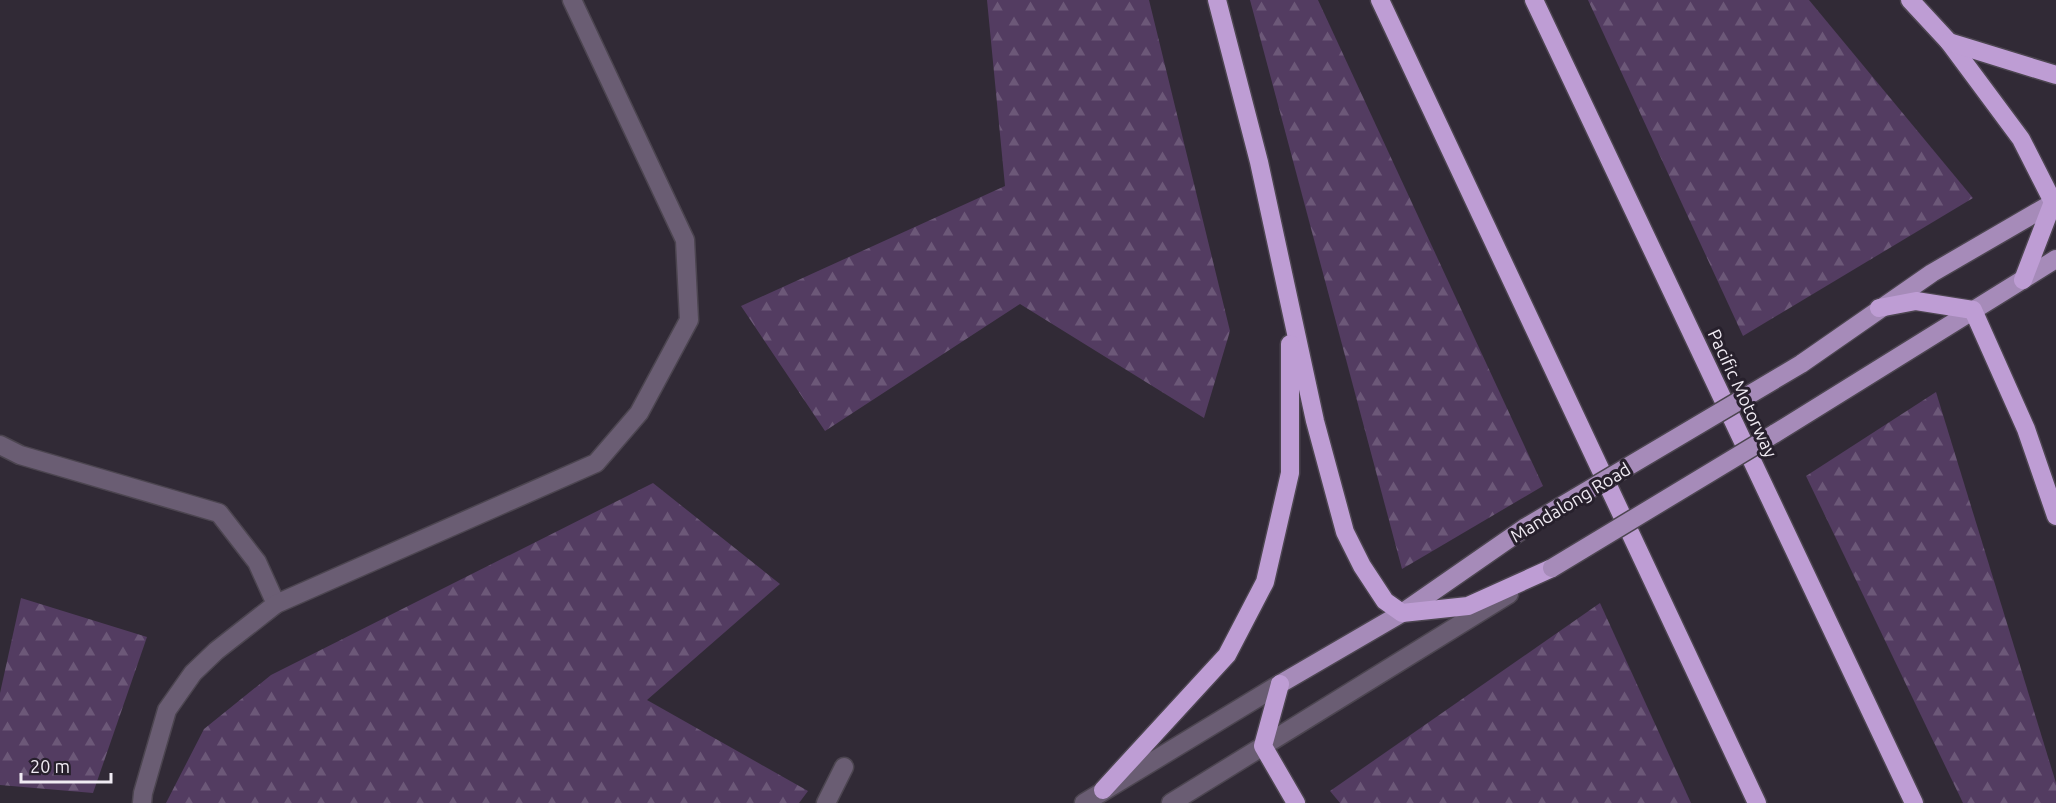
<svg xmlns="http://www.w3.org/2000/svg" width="2056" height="803" viewBox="0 0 2056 803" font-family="Ubuntu,sans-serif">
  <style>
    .forest { fill: url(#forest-firs) }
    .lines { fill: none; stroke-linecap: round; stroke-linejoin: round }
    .minor-casing { stroke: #4c4550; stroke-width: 21 }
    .major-casing { stroke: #4c4550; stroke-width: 21 }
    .highway-casing { stroke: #4c4550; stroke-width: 21 }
    .minor { stroke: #6a5d73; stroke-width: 18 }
    .major { stroke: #a68bb9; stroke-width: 18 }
    .highway { stroke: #be9dd4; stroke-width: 18 }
    .major-bridge-casing { stroke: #4c4550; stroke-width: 21; stroke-linecap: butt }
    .major-bridge { stroke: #a68bb9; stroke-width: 18 }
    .labels { text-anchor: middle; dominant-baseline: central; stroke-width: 6; stroke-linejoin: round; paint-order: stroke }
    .street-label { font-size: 18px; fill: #f0ebf3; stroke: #27202c }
  </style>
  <defs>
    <pattern id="forest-firs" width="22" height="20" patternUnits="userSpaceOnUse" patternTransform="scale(1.5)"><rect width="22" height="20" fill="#533c61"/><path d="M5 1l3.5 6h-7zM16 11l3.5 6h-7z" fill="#6c5878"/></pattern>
  </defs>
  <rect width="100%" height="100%" fill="#312a36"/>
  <g class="forest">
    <polygon points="987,0 1149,0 1230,331 1204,418 1020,304 825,431 741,306 1005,186"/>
    <polygon points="1250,0 1318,0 1543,486 1402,569"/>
    <polygon points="1588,0 1809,0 1973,198 1743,336"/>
    <polygon points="1936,392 2056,783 2056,803 1963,803 1806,476"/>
    <polygon points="653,483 780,584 647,700 808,791 799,803 166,803 204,729 271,675"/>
    <polygon points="21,598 147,637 93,793 0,785 0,693"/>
    <polygon points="1600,603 1691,803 1340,803 1330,791"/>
  </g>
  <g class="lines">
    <defs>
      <g id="minor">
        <polyline points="0,445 20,455 219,513 257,562 276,604"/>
        <polyline points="142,803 143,793 167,710 193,673 216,651 276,604 596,463 639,413 689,320 685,240 572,0"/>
        <polyline points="826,803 844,767"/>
        <polyline points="1084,803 1280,684"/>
        <polyline points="1171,803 1509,594"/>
      </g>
      <g id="major">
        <polyline points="1801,364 1932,273 2056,201"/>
        <polyline points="1774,434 2056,259"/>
        <polyline points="1280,684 1402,613 1526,527"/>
      </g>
      <g id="highway">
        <polyline points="1217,0 1259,162 1315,421 1345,532 1362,566 1385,601 1402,613 1468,606 1552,568"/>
        <polyline points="1380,0 1757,803"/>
        <polyline points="1534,0 1914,803"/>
        <polyline points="1910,0 1949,42 2021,139 2053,202 2023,280"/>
        <polyline points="1949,42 2056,75"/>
        <polyline points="1879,308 1916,301 1973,310 2026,429 2056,516"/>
        <polyline points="1280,684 1263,746 1296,803"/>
        <polyline points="1103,790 1227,655 1265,582 1290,473 1290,344"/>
      </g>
    </defs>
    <use href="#minor" class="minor-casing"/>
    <use href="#major" class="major-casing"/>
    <use href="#highway" class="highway-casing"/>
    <use href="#minor" class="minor"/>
    <use href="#major" class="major"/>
    <use href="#highway" class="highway"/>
    <defs>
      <g id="major-bridge">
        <polyline points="1526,527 1801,364"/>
        <polyline points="1552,568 1774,434"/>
      </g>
    </defs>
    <use href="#major-bridge" class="major-bridge-casing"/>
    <use href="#major-bridge" class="major-bridge"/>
  </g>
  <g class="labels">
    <g class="street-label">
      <text transform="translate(1743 393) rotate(65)">Pacific Motorway</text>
      <text transform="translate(1570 502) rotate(-31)">Mandalong Road</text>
    </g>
  </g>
  <path d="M21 773v9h90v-9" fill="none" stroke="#f0ebf3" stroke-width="3"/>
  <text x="30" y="773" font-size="18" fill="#f0ebf3" stroke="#27202c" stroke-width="4.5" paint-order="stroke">20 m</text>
</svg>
